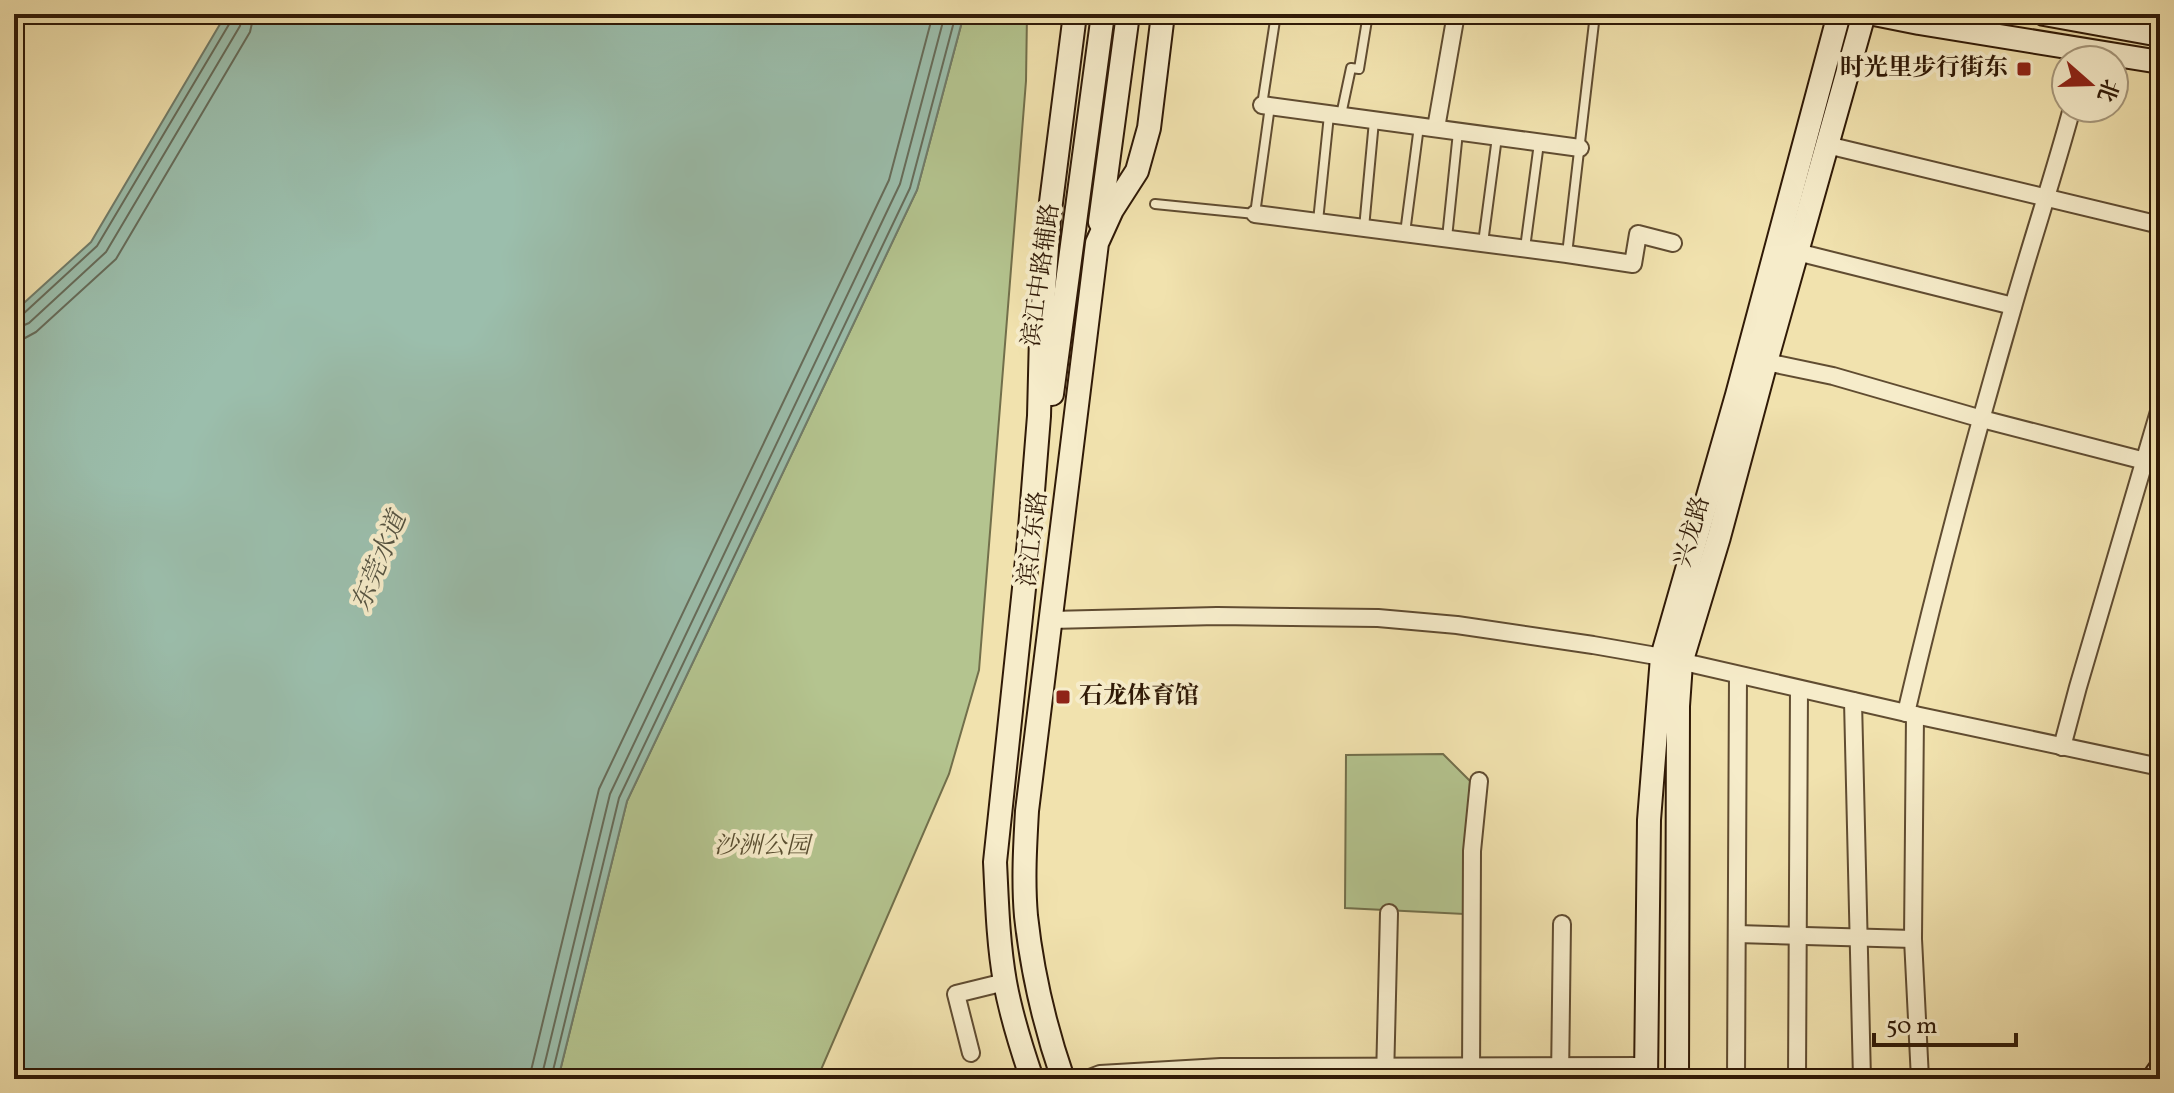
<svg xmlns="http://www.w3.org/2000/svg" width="2174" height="1093" viewBox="0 0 2174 1093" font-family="Vollkorn,'Noto Serif SC',serif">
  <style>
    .green { fill: #b4c48f; stroke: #726f4b; stroke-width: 2 }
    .water { fill: #9bbeac; stroke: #707c6a; stroke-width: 2 }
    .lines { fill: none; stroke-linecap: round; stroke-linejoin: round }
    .shore { stroke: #666c5a; stroke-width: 2 }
    .lane-casing { stroke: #604c31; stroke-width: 12 }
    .street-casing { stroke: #604c31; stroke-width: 20 }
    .secondary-casing { stroke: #301a07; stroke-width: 26 }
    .lane { stroke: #f6ecca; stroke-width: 8 }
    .street { stroke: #f6ecca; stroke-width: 16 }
    .secondary { stroke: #f6ecca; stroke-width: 22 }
    .poi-dot { fill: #8f2418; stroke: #f6ecca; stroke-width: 3 }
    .labels { text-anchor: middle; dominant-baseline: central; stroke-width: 8; stroke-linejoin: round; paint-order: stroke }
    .poi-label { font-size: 24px; font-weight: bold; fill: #301a07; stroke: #f6ecca; text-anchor: end }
    .street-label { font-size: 24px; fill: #301a07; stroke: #f6ecca }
    .park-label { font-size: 24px; font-style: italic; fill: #584d30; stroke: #f6ecca }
    .water-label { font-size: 26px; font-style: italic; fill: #555341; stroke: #f6ecca }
  </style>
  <rect width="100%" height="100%" fill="#f1e2ae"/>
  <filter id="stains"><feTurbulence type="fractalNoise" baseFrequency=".0025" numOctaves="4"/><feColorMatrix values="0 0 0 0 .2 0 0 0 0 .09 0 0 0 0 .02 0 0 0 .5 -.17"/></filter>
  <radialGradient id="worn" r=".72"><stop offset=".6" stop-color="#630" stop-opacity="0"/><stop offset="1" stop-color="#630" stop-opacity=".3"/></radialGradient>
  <g class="green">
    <polygon points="964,14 1027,14 1026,81 979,670 949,774 817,1079 558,1079 627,801 917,190"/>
    <polygon points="1443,754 1470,781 1464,914 1345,908 1346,755"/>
  </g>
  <polygon class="water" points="226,14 964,14 917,190 627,801 558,1079 14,1079 14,312 91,242"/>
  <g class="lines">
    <g class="shore">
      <polyline points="14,317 22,315 97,246 231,21 232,14"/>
      <polyline points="14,327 22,326 29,323 106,252 240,26 242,14"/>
      <polyline points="14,339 25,338 36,332 116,259 250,32 254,14"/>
      <polyline points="529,1079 599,789 889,180 933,14"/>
      <polyline points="541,1079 610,794 900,184 945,14"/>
      <polyline points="551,1079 619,798 910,188 956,14"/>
    </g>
    <defs>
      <g id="lane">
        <polyline points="1262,105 1276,14"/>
        <polyline points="1341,115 1351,68 1359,69 1368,14"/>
        <polyline points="1155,204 1255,214 1270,106"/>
        <polyline points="1318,221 1329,115"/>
        <polyline points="1364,228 1374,121"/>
        <polyline points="1405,233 1419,126"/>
        <polyline points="1447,238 1458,132"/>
        <polyline points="1483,243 1497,137"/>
        <polyline points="1525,248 1539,143"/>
        <polyline points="1567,254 1595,14"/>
      </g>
      <g id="street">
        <polyline points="1262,105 1580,148"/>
        <polyline points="1436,128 1456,14"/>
        <polyline points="1827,145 2160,225"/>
        <polyline points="1255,214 1567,254 1633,264 1638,234 1673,243"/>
        <polyline points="1797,252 2013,306"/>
        <polyline points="1766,362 1833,376 1982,419 2145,461"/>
        <polyline points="1051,620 1217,616 1378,618 1457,625 1593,645 1662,657 1915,715 2160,767"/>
        <polyline points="1853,701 1862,1079"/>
        <path d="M1906,713C1938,577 1974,441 2013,307C2032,240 2054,175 2072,108"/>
        <polyline points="1915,715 1913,939 1920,1079"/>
        <polyline points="2062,747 2078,687 2160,408"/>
        <polyline points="1737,934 1913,939"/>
        <polyline points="971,1053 956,994 1005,982"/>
        <polyline points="1087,1079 1100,1074 1221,1067 1646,1066"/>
        <polyline points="1385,1079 1389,913"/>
        <polyline points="1471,1079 1472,851 1479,781"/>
        <polyline points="1560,1079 1562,924"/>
        <polyline points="1736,1079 1738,676"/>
        <polyline points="1797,1079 1799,689"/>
      </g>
      <g id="secondary">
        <polyline points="1874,14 1919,23 2160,62"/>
        <polyline points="2044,14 2160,35"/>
        <polyline points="1100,222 1128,14"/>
        <polyline points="1052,394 1103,14"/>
        <path d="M1032,1079C1021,1047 1011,1015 1005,982C998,942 997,902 995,862L1029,541L1039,416L1041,335L1049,218L1075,14"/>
        <path d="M1063,1079C1045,1027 1032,971 1026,916C1023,881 1025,846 1027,811L1097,243L1112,210L1137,171L1149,128L1163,14"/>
        <polyline points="1646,1079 1649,820 1662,657 1737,395 1839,14"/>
        <polyline points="1677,1079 1678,706 1681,663 1719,537 1766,362 1864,14"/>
        <polyline points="2153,1079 2160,1069"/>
      </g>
    </defs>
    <use href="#lane" class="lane-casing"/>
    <use href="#street" class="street-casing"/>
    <use href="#secondary" class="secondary-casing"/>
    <use href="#lane" class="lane"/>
    <use href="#street" class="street"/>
    <use href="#secondary" class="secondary"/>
  </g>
  <g class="poi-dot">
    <rect x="2016" y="61" width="16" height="16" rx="4"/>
    <rect x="1055" y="689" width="16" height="16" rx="4"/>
  </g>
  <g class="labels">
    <g class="poi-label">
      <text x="2008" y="69">时光里步行街东</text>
      <text x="1079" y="697" text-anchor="start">石龙体育馆</text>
    </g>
    <g class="street-label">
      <text transform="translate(1042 275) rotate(-82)">滨江中路辅路</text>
      <text transform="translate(1693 532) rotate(-74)">兴龙路</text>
      <text transform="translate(1034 539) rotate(-83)">滨江东路</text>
    </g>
    <g class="park-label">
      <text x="762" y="847">沙洲公园</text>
    </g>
    <g class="water-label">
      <text transform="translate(380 562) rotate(-68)">东莞水道</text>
    </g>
  </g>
  <rect width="2174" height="1093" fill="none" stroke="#f1e2ae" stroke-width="48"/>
  <rect x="16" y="16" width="2142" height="1061" fill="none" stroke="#301a07" stroke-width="4"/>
  <rect x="24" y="24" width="2126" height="1045" fill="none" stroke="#301a07" stroke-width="2"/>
  <g transform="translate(2090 84) rotate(110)"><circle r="38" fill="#f6ecca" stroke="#a7987c" stroke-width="2"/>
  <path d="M0-6L14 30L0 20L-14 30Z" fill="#8f2418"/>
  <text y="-12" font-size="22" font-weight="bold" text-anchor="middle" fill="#301a07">北</text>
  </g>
  <path d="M1874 1033v12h142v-12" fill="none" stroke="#301a07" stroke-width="4"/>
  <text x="1886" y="1033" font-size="24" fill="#301a07" stroke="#f6ecca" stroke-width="6" paint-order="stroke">50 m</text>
  <rect width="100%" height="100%" filter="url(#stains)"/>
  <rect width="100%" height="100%" fill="url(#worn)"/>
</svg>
